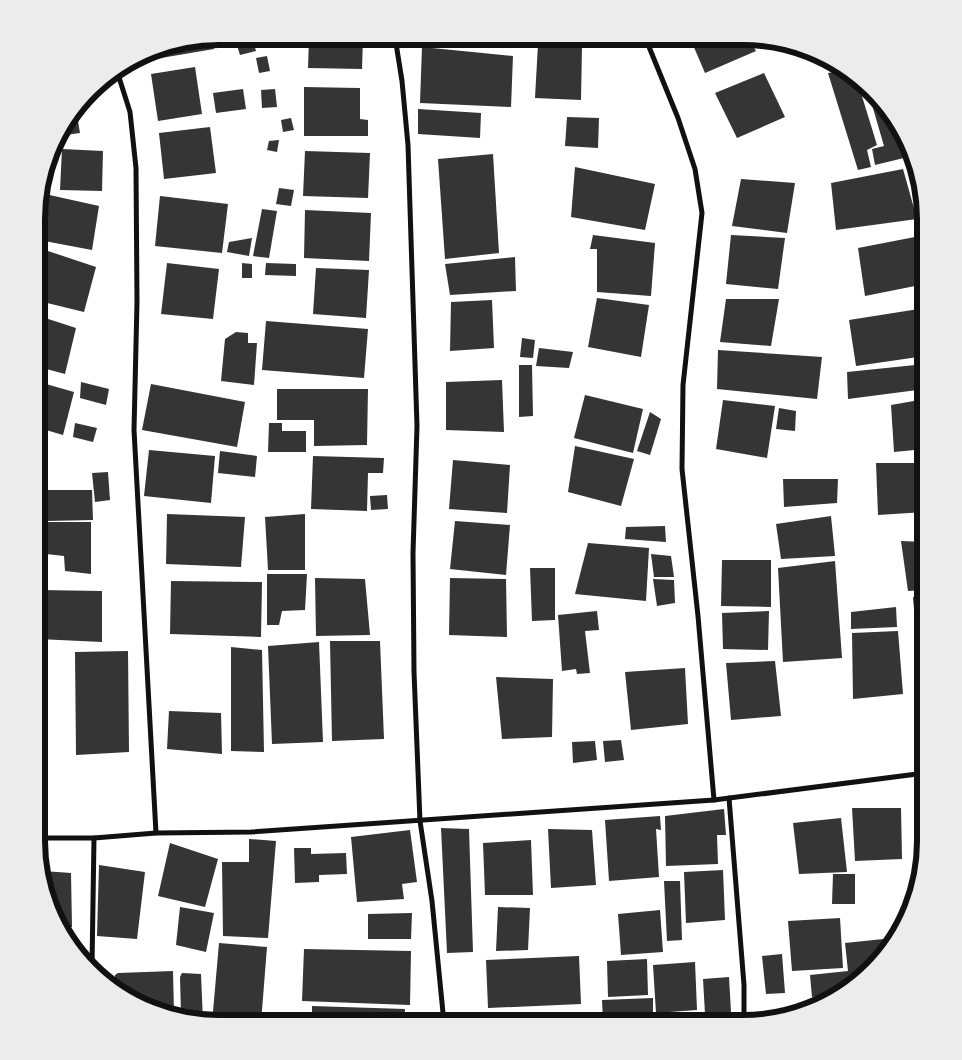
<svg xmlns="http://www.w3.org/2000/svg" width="962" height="1060" viewBox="0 0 962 1060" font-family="'Open Sans',sans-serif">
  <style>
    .building { fill: #353535 }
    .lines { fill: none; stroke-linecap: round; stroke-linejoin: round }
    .minor { stroke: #111; stroke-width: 5 }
    .rim { fill: none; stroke: #111; stroke-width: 6 }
  </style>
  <rect width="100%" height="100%" fill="#fff"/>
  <g class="building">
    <polygon points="234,36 252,36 256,51 240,55"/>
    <polygon points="212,37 214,49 155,59 154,50 160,46"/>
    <polygon points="309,37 363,37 362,69 308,68"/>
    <polygon points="690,38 749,38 756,51 705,73"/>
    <polygon points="538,44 582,46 581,100 535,98"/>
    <polygon points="422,47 513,56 511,107 420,103"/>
    <polygon points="267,56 270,71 259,73 256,58"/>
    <polygon points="195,67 202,114 158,121 151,74"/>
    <polygon points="847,70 857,80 877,145 867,150 871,167 858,170 828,73"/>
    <polygon points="764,73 785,117 737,138 715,93"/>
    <polygon points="304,87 360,88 360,119 368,120 368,136 304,136"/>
    <polygon points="243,89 246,109 216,113 213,93"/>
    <polygon points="275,89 277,107 262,108 261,90"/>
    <polygon points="868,91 895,118 908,157 875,165 872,149 884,146"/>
    <polygon points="76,109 80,133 58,136 61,128"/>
    <polygon points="418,109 481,113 480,138 418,134"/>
    <polygon points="567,117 599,118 598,148 565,146"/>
    <polygon points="291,118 294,130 283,132 281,120"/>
    <polygon points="210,127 216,173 164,179 159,133"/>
    <polygon points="279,140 277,152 267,150 269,141"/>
    <polygon points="62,149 103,151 102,191 60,190"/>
    <polygon points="305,151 370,153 368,198 303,196"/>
    <polygon points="493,154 499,253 445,259 438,159"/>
    <polygon points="911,165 919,188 914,189 907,166"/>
    <polygon points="575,167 655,184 645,230 571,217"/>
    <polygon points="903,169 917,219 836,230 831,183"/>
    <polygon points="741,179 795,183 787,233 732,226"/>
    <polygon points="279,188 294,190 291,206 276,204"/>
    <polygon points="45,194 99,206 92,250 39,240"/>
    <polygon points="160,196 228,204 222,253 155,246"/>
    <polygon points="262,209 277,211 269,258 253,256"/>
    <polygon points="305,210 371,213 369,261 304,258"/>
    <polygon points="593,235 655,243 651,296 597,292 597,249 590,249"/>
    <polygon points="731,235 785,238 778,289 726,284"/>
    <polygon points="920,236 925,284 865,296 858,248"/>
    <polygon points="252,238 249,256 227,252 229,242"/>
    <polygon points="39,248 96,267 84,312 39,301"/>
    <polygon points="515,257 516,291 450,295 445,264"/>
    <polygon points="167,263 219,269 213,319 161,314"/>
    <polygon points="242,263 252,264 252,278 242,278"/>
    <polygon points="266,263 296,264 296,276 265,275"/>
    <polygon points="316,268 369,270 366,318 313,314"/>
    <polygon points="597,298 649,305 641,357 588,347"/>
    <polygon points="726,299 779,299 771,346 720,342"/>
    <polygon points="492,300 494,348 450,351 451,302"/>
    <polygon points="925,308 925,356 856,366 849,320"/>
    <polygon points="39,316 76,328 65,374 39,367"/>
    <polygon points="266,321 368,329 364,378 262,370"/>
    <polygon points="236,332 248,333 248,343 257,343 254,385 221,381 225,339"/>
    <polygon points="522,338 535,340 533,358 520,357"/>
    <polygon points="539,348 573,352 569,368 536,366"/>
    <polygon points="718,350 822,357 817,399 717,389"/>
    <polygon points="925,364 925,389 848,399 847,372"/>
    <polygon points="519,365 532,365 533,416 519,417"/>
    <polygon points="502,380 504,432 446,430 446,382"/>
    <polygon points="39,382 74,392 63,435 39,428"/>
    <polygon points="81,382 109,389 106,405 80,398"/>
    <polygon points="151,384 245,402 237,447 142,430"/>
    <polygon points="277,389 368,389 367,445 314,446 314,420 277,420"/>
    <polygon points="585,395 643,409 633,453 574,438"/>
    <polygon points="925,399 925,449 894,452 891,405"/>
    <polygon points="723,400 775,406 767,458 716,449"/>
    <polygon points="779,408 796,411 795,431 776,429"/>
    <polygon points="650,412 661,419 650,455 637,451"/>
    <polygon points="75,423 97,428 93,442 73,437"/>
    <polygon points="269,423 282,423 282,431 306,431 306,452 268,452"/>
    <polygon points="575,446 634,459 621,506 568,492"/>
    <polygon points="149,450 215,456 211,503 144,496"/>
    <polygon points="220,451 257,456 255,477 218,473"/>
    <polygon points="313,456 384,458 383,473 368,473 367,511 311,509"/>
    <polygon points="453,460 510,465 507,513 449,509"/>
    <polygon points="876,463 925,463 925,512 878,515"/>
    <polygon points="108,472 110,500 95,502 92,473"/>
    <polygon points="783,479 838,479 837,503 784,507"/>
    <polygon points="38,488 44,488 42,551 38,551"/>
    <polygon points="48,490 92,490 93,520 47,521"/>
    <polygon points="387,495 388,509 371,510 370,496"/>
    <polygon points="167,514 245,517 241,567 166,564"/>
    <polygon points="305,514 305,570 268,570 265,517"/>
    <polygon points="831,516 835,556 781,559 776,524"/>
    <polygon points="455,521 510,525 506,575 450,569"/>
    <polygon points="45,522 91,522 91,574 65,571 64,556 46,554"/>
    <polygon points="665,526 666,542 625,539 626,527"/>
    <polygon points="901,541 925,542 925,590 908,591"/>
    <polygon points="588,543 649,548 646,601 575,594"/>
    <polygon points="651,554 671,556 674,577 654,577"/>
    <polygon points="722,560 771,560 771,607 721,606"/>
    <polygon points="835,561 842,658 783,662 778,568"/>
    <polygon points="530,568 555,568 555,620 532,621"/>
    <polygon points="267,574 307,574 305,610 282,611 279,625 267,625"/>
    <polygon points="315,578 365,579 370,635 316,636"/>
    <polygon points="450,578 506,579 507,637 449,635"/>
    <polygon points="653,579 674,580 675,603 657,606"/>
    <polygon points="171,581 262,582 261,637 170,634"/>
    <polygon points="38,590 102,591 102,642 38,639"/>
    <polygon points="925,596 925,646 917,647 913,597"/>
    <polygon points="896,607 897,627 851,629 851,612"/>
    <polygon points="597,611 599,630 585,631 590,673 577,674 576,669 562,671 558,615"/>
    <polygon points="769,611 768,650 723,649 722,613"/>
    <polygon points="898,631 903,694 853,699 852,633"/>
    <polygon points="330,641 380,641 384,739 332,741"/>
    <polygon points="319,642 323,742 272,744 268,646"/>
    <polygon points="231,647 262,650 264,752 231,751"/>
    <polygon points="128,651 129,752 76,755 75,652"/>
    <polygon points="922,656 925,656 925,700 924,700"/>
    <polygon points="775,661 781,716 731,720 726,663"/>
    <polygon points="685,668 688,724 631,730 625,672"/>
    <polygon points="496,677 553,679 552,737 502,739"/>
    <polygon points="169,711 221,713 222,754 167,749"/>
    <polygon points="621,740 624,760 605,762 603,741"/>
    <polygon points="595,741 597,760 573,763 572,742"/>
    <polygon points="925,800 925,835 916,836 914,801"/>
    <polygon points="852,808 901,808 902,859 855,861"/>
    <polygon points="724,809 726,835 717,835 718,864 666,866 665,816"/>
    <polygon points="660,816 661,830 656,829 659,877 609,881 605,820"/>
    <polygon points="841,818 847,872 799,874 793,823"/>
    <polygon points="441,828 469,829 473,952 447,953"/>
    <polygon points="548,829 592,830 596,885 551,888"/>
    <polygon points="410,830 417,882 402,884 404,899 357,902 351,837"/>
    <polygon points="249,839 276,841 268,938 223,936 222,862 249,862"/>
    <polygon points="531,840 533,895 485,895 483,843"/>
    <polygon points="170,843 218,859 205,907 158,896"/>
    <polygon points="294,848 311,848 311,854 346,853 347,874 319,875 319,882 295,883"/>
    <polygon points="99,865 145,872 137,939 97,936"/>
    <polygon points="723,870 725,920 686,923 684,872"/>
    <polygon points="43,871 71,873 72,927 62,927"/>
    <polygon points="833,874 855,874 855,904 832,904"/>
    <polygon points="664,881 680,881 682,940 667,941"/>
    <polygon points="180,907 214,913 206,952 176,945"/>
    <polygon points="498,907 530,908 528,950 496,951"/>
    <polygon points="660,910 663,952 621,955 618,914"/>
    <polygon points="412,913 411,939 368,939 368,914"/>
    <polygon points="840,918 843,968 792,971 788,921"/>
    <polygon points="893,938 893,941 844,993 812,997 810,975 848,971 845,943"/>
    <polygon points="219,943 267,947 261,1023 212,1023"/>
    <polygon points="304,949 411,951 410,1005 302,1001"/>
    <polygon points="782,954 785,993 766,994 762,956"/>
    <polygon points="579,956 581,1004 488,1008 486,960"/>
    <polygon points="647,959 648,995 608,997 607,961"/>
    <polygon points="695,962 697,1010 656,1013 653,965"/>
    <polygon points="173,971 174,1013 128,999 115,987 115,975 118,973"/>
    <polygon points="182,973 201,974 203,1022 181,1015 180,977"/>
    <polygon points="729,977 731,1012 705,1014 703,979"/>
    <polygon points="653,998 653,1020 603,1021 602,1000"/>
    <polygon points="312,1006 405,1009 404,1023 312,1023"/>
    <rect x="496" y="1021" width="39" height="2"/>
  </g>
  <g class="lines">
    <g class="minor">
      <polyline points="395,37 402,81 408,145 417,426 413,553 414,672 420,821 432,901 444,1023"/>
      <polyline points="645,37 678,118 695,169 702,213 683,385 682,469 698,616 714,800"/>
      <polyline points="117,71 130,112 136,168 137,302 134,430 156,833"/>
      <polyline points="729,798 744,985 744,1023"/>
      <polyline points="37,838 94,838 156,833 251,832 714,800 925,773"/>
      <polyline points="92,966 94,838"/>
    </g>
  </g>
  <path d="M0 0H962V1060H0ZM219 45H743A174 174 0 0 1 917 219V841A174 174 0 0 1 743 1015H219A174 174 0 0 1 45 841V219A174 174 0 0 1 219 45Z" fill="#ececec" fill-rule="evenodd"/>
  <path class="rim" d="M219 45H743A174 174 0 0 1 917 219V841A174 174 0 0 1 743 1015H219A174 174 0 0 1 45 841V219A174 174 0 0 1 219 45Z"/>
</svg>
